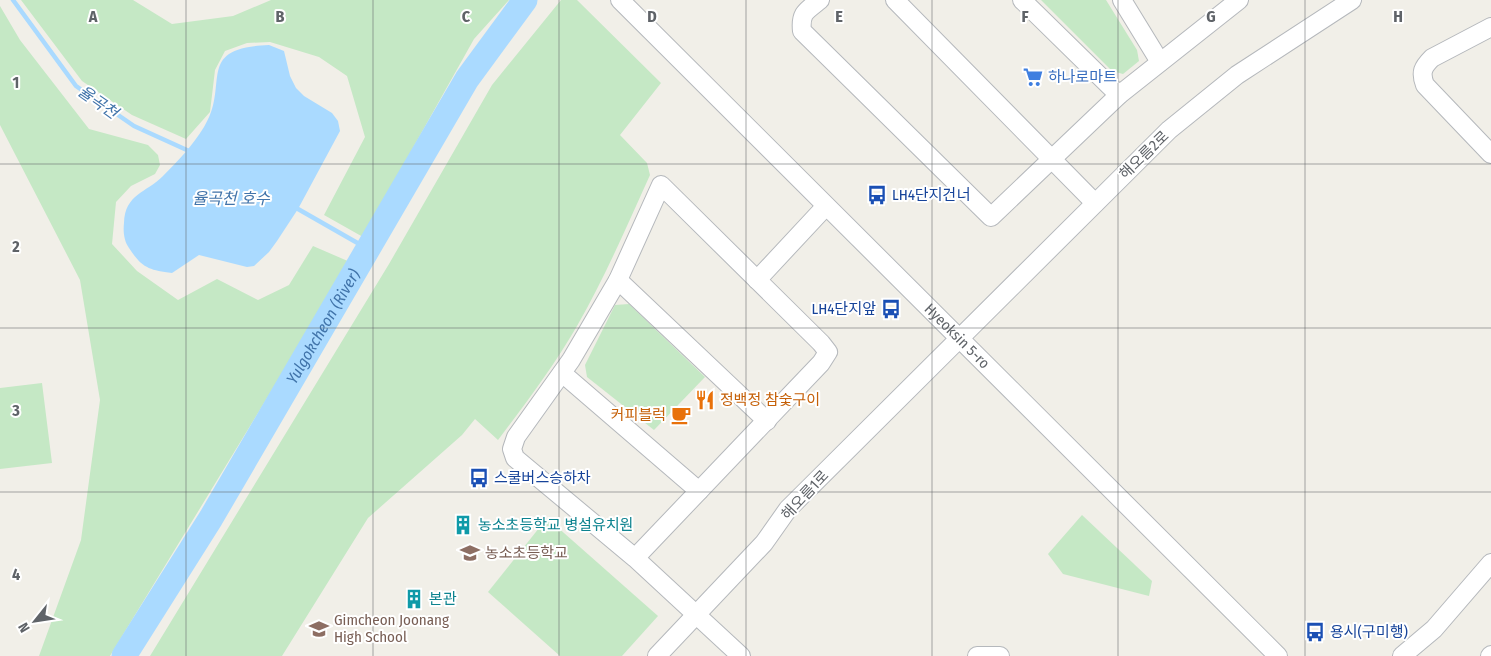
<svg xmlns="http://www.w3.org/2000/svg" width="1491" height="656" viewBox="0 0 1491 656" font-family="'Fira Sans Condensed','Noto Sans KR',sans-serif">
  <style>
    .green { fill: #c5e8c5 }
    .water { fill: #aadaff }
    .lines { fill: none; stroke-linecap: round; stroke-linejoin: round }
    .stream { stroke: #aadaff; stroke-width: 4.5 }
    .river { stroke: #aadaff; stroke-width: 25 }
    .minor-casing { stroke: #b5b8bc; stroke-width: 20 }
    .minor { stroke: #fff; stroke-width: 18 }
    .grid { fill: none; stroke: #5f6368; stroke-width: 1; stroke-opacity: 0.55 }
    .labels { text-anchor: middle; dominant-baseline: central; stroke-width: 4; stroke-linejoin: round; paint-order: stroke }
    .shop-label { font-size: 15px; fill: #366cbe; stroke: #fff; text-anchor: start }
    .street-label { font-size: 15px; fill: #5f6368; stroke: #fff }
    .transit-label { font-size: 15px; fill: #164399; stroke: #fff; text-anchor: start }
    .food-label { font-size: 15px; fill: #c56008; stroke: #fff; text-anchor: start }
    .culture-label { font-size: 15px; fill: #0d838f; stroke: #fff; text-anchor: start }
    .education-label { font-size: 15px; fill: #785e54; stroke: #fff; text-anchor: start }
    .water-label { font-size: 16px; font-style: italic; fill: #4174aa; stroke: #fff }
    .grid-label { font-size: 16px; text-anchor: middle; font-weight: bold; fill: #5f6368; stroke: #fff; stroke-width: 4; stroke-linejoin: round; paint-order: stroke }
  </style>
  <rect width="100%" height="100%" fill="#f1efe8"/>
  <g class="green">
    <polygon points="21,0 133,0 172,24 233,16 271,0 509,0 474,39 363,237 324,215 365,137 347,76 319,57 270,42 247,43 225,51 215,70 210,112 186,139 132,115 82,81"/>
    <path d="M561,0H577L661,83L620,135L647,163L650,175C627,226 605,277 577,326C554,366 526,403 498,440L475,419L462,435L368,518L282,656H150L389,264L492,85Z"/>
    <polygon points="1041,0 1106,0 1137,50 1139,61 1123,74 1112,71"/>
    <polygon points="0,6 20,40 89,129 148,145 158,155 160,165 155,174 131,186 116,202 112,244 137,271 178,300 217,279 258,300 289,285 313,246 350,262 110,656 39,656 81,540 100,400 80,280 0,125"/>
    <polygon points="629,304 705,377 654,430 587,377 585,365 615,305"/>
    <polygon points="42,383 52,463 0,469 0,388"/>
    <polygon points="1082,515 1152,581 1149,596 1063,574 1048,554"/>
    <polygon points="547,518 658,616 622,656 560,656 488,592"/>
  </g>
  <path class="water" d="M269,45L284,51L290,76L296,88L304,96L332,113L338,121L340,131L298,209L277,241L269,252L254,266L247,267L199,255L172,273C149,270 142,268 129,248C124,241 123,232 124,223C125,194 146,193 163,176C179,160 192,146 204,127C231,84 193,48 269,45Z"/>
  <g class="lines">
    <g class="stream">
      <polyline points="13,0 76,86 134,126 189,151"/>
      <polyline points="298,209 368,249"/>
    </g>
    <path class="river" id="s1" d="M124,656L211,518L467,79L525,0"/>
    <defs>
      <g id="minor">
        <path id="s2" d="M620,0L1278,656"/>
        <path d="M820,0C806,11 800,13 802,31L991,217L1119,95L1239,0"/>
        <polyline points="895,0 1095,203"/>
        <polyline points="1022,0 1119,95"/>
        <polyline points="1122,0 1160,62"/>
        <path d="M1491,27L1432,58C1423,67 1420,72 1425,85L1491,154"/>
        <polyline points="618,280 767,421"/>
        <polyline points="757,280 826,206"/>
        <polyline points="562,373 699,491"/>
        <polyline points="635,558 821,363 828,352 821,343 661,185 618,280 571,360 516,437 512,449 515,458 635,558 741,656"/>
        <polyline points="657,656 764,543 788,509 1169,130 1237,75 1352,0"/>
        <polyline points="977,656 1000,656"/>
        <polyline points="1402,656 1434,629 1491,563"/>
        <polyline points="1490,656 1491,655"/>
      </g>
    </defs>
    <use href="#minor" class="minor-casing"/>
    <use href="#minor" class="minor"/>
  </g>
  <path class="grid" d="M186,0V656M373,0V656M559,0V656M746,0V656M932,0V656M1118,0V656M1305,0V656M0,164H1491M0,328H1491M0,492H1491"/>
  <defs>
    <symbol id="supermarket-bare" viewBox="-9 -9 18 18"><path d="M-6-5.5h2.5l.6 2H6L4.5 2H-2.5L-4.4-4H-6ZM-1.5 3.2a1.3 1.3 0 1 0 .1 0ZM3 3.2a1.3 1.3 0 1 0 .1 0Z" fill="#3f7fe0" stroke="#fff" stroke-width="2.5" paint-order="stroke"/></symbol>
    <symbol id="bus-bare" viewBox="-9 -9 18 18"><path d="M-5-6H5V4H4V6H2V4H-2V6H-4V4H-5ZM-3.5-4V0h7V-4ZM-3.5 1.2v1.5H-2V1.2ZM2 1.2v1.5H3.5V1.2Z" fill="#1a4fb4" stroke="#fff" stroke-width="2.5" paint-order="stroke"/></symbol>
    <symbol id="restaurant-bare" viewBox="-9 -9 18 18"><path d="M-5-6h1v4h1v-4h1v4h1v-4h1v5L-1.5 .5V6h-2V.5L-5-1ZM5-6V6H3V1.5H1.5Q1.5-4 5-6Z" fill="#e8710a" stroke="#fff" stroke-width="2.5" paint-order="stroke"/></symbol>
    <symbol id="cafe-bare" viewBox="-9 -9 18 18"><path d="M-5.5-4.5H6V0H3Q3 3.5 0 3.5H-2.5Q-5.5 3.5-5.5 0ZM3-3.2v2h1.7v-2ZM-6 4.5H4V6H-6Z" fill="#e8710a" stroke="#fff" stroke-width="2.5" paint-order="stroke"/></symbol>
    <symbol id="building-bare" viewBox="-9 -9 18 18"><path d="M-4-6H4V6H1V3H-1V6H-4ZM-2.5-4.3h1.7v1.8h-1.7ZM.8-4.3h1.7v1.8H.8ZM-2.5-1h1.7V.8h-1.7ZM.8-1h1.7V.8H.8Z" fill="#0f9aa8" stroke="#fff" stroke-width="2.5" paint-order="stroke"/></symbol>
    <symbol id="school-bare" viewBox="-9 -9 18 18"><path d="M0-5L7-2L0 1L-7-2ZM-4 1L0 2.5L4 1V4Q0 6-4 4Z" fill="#8d6e63" stroke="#fff" stroke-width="2.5" paint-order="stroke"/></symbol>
  </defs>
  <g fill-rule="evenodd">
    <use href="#supermarket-bare" x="1019" y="63" width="28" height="28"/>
    <use href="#bus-bare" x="863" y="181" width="28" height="28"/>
    <use href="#bus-bare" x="877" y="295" width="28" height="28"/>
    <use href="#restaurant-bare" x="691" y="386" width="28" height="28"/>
    <use href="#cafe-bare" x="667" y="401" width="28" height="28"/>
    <use href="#bus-bare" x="465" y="464" width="28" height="28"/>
    <use href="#building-bare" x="449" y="511" width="28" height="28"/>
    <use href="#school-bare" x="456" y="539" width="28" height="28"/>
    <use href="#building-bare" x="400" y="585" width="28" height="28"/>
    <use href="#school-bare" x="305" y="615" width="28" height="28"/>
    <use href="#bus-bare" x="1301" y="618" width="28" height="28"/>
  </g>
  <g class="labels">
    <g class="shop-label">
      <text x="1048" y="77">하나로마트</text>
    </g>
    <g class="street-label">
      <text transform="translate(1144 155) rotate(-44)">해오름2로</text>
      <text stroke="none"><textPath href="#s2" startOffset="476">Hyeoksin 5-ro</textPath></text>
      <text transform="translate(805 495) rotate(-47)">해오름1로</text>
    </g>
    <g class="transit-label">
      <text x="892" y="195">LH4단지건너</text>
      <text x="876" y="309" text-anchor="end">LH4단지앞</text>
      <text x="494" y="478">스쿨버스승하차</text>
      <text x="1330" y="632">용시(구미행)</text>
    </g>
    <g class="food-label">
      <text x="720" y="400">정백정 참숯구이</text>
      <text x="666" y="415" text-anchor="end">커피블럭</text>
    </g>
    <g class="culture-label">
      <text x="478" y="525">농소초등학교 병설유치원</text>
      <text x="429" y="599">본관</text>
    </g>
    <g class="education-label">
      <text x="485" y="553">농소초등학교</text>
      <text x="334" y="620">Gimcheon Joonang<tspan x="334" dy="17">High School</tspan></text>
    </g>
    <g class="water-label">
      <text transform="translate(98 102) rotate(35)">율곡천</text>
      <text x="231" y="198">율곡천 호수</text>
      <text stroke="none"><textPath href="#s1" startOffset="385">Yulgokcheon (River)</textPath></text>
    </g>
  </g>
  <g class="grid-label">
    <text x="93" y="22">A</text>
    <text x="280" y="22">B</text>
    <text x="466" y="22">C</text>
    <text x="652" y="22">D</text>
    <text x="839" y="22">E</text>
    <text x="1025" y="22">F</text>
    <text x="1211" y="22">G</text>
    <text x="1398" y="22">H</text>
    <text x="16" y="88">1</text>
    <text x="16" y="252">2</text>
    <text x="16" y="416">3</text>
    <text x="16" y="580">4</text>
  </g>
  <g transform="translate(35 621) rotate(240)" stroke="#ffffff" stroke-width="4" paint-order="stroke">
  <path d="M0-4L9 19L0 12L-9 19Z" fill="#5f6368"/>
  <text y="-8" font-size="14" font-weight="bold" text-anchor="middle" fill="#5f6368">N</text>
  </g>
</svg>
